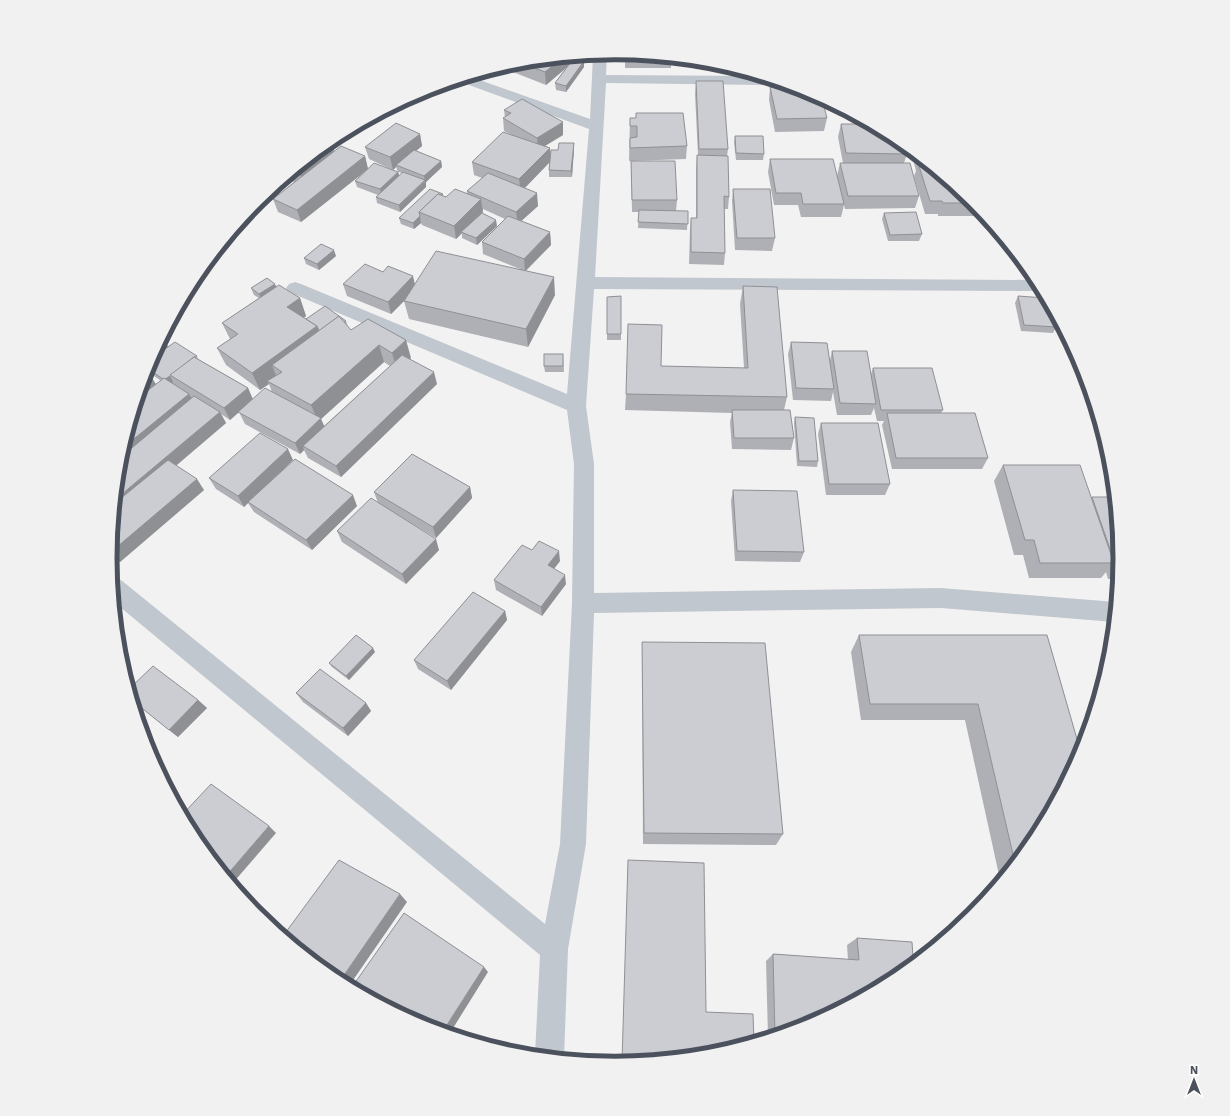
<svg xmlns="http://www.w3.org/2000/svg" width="1230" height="1116" viewBox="0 0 1230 1116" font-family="'Work Sans',sans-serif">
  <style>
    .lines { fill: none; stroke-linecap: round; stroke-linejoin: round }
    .minor { fill: #c1c7ce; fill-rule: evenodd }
    .wall { fill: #afb0b5; fill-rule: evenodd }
    .shaded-wall { fill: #8f9094 }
    .building { fill: #cccdd3; stroke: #8f9094 }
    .rim { fill: none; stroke: #4b525d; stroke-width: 5 }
  </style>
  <rect width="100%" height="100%" fill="#f3f2f2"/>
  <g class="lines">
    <polygon class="minor" points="607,54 606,75 759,76 778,82 772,85 606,83 595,277 1036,280 1042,291 594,289 586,406 594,464 594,593 941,588 1116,602 1114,622 941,608 594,613 586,844 568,949 564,1058 535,1055 540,955 114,602 112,578 121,580 545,924 560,844 572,603 574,464 567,410 289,292 286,288 289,284 295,282 301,284 567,394 589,129 458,81 471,77 590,119 593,55"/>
  </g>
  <g class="wall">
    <polygon points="625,54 671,59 671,68 625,68"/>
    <polygon points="577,57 577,59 584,61 584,67 566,92 556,90 555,83 567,67 546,85 513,72 512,64 517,63"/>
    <polygon points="690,60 714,63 723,66 690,66"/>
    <polygon points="696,81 728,149 727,156 729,197 728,209 724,209 725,253 724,265 689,264 690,230 691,218 696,218 696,168 697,155 698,155 695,94"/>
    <polygon points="770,87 827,118 824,131 775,132 769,100"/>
    <polygon points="504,110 563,135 545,146 550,148 550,157 558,150 574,149 572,177 549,177 549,170 550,161 524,188 538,206 521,221 550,232 551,245 526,271 555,295 528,347 409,319 404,301 391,314 347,296 343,284 383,272 415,284 520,269 483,254 482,242 505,219 483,209 483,212 471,223 497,226 477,245 462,238 462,233 456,239 422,225 421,223 414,229 401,224 399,218 444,196 446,197 467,194 467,191 482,178 474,175 472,162 512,135 504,131 503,118 505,117"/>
    <polygon points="630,118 687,146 686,159 629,161"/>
    <polygon points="841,124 896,138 906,147 905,147 907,154 904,163 919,196 915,208 845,209 844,205 841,217 801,217 798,205 774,205 768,172 770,159 837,176 840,163 843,163 838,137"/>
    <path d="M420,134L422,146L416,151L441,161L442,167L426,182V187L400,212L377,203L376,197L378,195L357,187L355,181L367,170L301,222L278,212L273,199L294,182L286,178L325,146L334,152L365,156L368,169L398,172L396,167L393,170L369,159L365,147ZM398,172L402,173L399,176Z"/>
    <polygon points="735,136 764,154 763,160 736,160 734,142"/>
    <polygon points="911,151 972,201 984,216 938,216 938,214 925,214 914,176 916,171"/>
    <polygon points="631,161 677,200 676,211 688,211 687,230 638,228 639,212 632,212"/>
    <polygon points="733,189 775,238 772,251 735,250 732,201"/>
    <polygon points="884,213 922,234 919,241 888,241 882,219"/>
    <polygon points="336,256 319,270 306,264 304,258"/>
    <path d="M276,286L300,298L306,316L304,318L306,319L346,321L348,327L351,330L411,358L409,359L437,384L341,477L308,458L304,450L300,454L245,424L239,412L230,420L221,414L226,423L176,466L204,490L120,562L110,555L120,459L152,378L156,384L161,381L147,371L149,365L168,346L197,356L198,359L248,388L253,399L272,392L269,384L260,390L226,365L217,348L230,339L222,323L259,298L254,295L251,288ZM384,362L390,366L324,426L321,419Z"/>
    <polygon points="743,286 787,397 784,410 794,438 791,450 732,449 730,422 732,413 625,410 626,394 661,366 744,368 740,304"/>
    <polygon points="621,296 621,340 607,340 607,297"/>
    <polygon points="1018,296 1056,327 1053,333 1021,331 1015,303"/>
    <polygon points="791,342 830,360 832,351 871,374 873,368 943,410 941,413 988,458 982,469 892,469 882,425 884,421 877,421 874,408 871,415 837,415 833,392 831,401 793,400 788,354"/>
    <polygon points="563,354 564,372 545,372 544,366"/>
    <polygon points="795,417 818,461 817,467 797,466 794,423"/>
    <polygon points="821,423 890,484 885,495 826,495 818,434"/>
    <polygon points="293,460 281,472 357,506 312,550 254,512 248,503 244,507 216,489 209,478"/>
    <polygon points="1003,465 1091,498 1092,497 1120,558 1118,579 1108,579 1106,572 1101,578 1029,578 1023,555 1014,555 994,481"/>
    <polygon points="470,487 472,498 436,538 384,507 439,550 406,584 342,542 337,531 378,503 374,492"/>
    <polygon points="733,490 804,552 800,562 735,561 731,501"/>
    <polygon points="532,550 560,561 554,569 566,584 542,616 496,590 494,580"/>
    <polygon points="505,611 507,620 451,690 418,669 414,660"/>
    <polygon points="859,635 1047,635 1035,839 1005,875 999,875 965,720 861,720 851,652"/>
    <polygon points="642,642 783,834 776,845 643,844 642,659"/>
    <polygon points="375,652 349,680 332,667 329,663"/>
    <polygon points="1104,678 1098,697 1095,686"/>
    <polygon points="129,689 198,700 207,708 178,737 134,702"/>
    <polygon points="296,693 366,703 371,711 348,736 303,702"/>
    <polygon points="857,938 913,957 808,1025 768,1037 766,961 773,954 848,960 847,945"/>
  </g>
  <g class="shaded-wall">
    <polygon points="577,57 577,59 546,85 545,72 562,58"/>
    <polygon points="584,61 584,67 566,92 566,86"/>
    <polygon points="563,122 563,135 538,150 537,138"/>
    <polygon points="420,134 422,146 397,166 396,165 396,167 393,170 390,157"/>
    <polygon points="574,143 574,149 572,177 571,171"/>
    <polygon points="550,148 551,161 521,192 519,179"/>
    <polygon points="334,150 337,162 304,187 300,174"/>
    <polygon points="365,156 368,169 301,222 297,210"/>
    <polygon points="441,161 442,167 426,182 426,187 400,212 399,205 425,181 424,176"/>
    <polygon points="398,172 400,178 381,196 380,189"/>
    <polygon points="537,193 538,206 518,224 516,212"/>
    <polygon points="481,199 483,212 462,232 461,232 462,233 456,239 454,226"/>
    <polygon points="420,216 421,223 414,229 413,223"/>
    <polygon points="496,220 497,226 477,245 476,238"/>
    <polygon points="550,232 551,245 525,271 524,259"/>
    <polygon points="334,250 336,256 319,270 317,264"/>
    <polygon points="413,276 416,289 391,314 388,302"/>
    <polygon points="554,277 555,295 528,347 526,329"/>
    <polygon points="275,284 278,290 262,300 259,294"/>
    <polygon points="300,298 306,316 294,325 287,307"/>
    <polygon points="317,326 324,344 282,372 272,365 277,378 267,381 269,384 260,390 252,373"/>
    <polygon points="169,327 171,331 164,336"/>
    <polygon points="163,338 170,350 149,363"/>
    <polygon points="406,340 411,358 397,370 392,353"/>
    <polygon points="379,345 384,362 321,419 326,430 303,446 304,450 300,454 295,443 318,421 311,405"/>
    <polygon points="434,372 437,384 341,477 336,466"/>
    <polygon points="170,376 173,382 168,386 164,380"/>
    <polygon points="152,378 159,390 136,407 142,384"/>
    <polygon points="248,388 253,400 230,420 224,408"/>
    <polygon points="189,394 196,405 120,459 124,447"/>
    <polygon points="220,412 226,423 121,512 115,505 116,499"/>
    <polygon points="288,449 293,460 249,502 248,502 248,503 244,507 238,496"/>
    <polygon points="197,479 204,490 120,562 111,552"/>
    <polygon points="470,487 472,498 436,538 433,527"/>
    <polygon points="353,495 357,506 312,550 306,540"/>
    <polygon points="436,539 439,550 406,584 402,574"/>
    <polygon points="559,551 560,561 549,575 548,565"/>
    <polygon points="565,575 566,584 542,616 541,607"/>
    <polygon points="505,611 507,620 451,690 447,681"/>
    <polygon points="373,648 375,652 349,680 346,676"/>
    <polygon points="198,700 207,708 178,737 169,730"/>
    <polygon points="366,703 371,711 348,736 343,728"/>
    <polygon points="269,826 276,833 232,884 226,876"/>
    <polygon points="400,894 407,902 349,986 340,981"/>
    <polygon points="484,967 488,972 450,1033 443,1031"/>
  </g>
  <g class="building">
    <polygon points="625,54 671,59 671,61 625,61"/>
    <polygon points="562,58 545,72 519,62"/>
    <polygon points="574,58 584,61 566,86 555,83"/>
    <polygon points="696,81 723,81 728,149 699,149"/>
    <polygon points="770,87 793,87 808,92 822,99 827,118 777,119"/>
    <polygon points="522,99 563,122 537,138 503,118 511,113 504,110"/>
    <polygon points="636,113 683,113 687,146 630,148 630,138 637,137 637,126 630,126 630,118 636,118"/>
    <polygon points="396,123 420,134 390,157 365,147"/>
    <polygon points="841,124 870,124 896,138 905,145 907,154 846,153"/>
    <polygon points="503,132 550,148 519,179 472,162"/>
    <polygon points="735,136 763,136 764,154 736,153"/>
    <polygon points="559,143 574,143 571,171 549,170 551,150 558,150"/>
    <polygon points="325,146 334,150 300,174 294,172"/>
    <polygon points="341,146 365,156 297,210 273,199"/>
    <polygon points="414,150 441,161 424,176 396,165"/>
    <polygon points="697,155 728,156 729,197 724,196 725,253 691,252 691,218 697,218"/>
    <polygon points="770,159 833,159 844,204 803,204 801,193 776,193"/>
    <polygon points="631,161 675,161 677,200 632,200"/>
    <polygon points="374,163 398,172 380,189 355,181"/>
    <polygon points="840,163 910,163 919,196 848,196"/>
    <polygon points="918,163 926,163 972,201 974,203 943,203 942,201 930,201"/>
    <polygon points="403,172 425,180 399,205 376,197"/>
    <polygon points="488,173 537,193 516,212 467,191"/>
    <polygon points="430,189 443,194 442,195 438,194 419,212 420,216 413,223 399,218"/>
    <polygon points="455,189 481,199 454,226 419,212 438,194 446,197"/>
    <polygon points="733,189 770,189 775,238 737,238"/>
    <polygon points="639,210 688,211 688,224 638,222"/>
    <polygon points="916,212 922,234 890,235 884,213"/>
    <polygon points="482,213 496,220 476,238 461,232"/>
    <polygon points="508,216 550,232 524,259 482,242"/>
    <polygon points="321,244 334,250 317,264 304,258"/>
    <polygon points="436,251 554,277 526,329 404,301"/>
    <polygon points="365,264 383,272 388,266 413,276 388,302 343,284"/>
    <polygon points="267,278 275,284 259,294 251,288"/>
    <polygon points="279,285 300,298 287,307 317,326 252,373 217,348 238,334 222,323"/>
    <polygon points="743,286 777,287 787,397 626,394 628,324 662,325 661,366 748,368"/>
    <polygon points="621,296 621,334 607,334 607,297"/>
    <polygon points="1018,296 1046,298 1051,308 1056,327 1024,325"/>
    <polygon points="325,306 339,316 319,331 317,326 306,319"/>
    <polygon points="339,316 351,330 368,319 406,340 392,353 379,345 311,405 267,381 282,372 272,365"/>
    <polygon points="339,316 346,321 344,322"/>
    <polygon points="175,342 197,356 195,357 194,357 170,376 165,379 164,378 163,379 147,368 149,365 152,358"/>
    <polygon points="791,342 827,343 834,389 796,388"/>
    <polygon points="832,351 867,351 876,404 840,403"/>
    <rect x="544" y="354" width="19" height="12"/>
    <polygon points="402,355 434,372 336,466 303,446"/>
    <polygon points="194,357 248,388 224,408 170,375"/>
    <polygon points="873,368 932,368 943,410 881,410"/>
    <polygon points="146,374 152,378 142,384"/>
    <polygon points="164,378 189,394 124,447 138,398"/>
    <polygon points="265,388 321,418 295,443 238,412"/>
    <polygon points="194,396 220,412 116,499 120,459 121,457"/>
    <polygon points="732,410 790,410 794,438 734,438"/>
    <polygon points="887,413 975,413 988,458 896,458"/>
    <polygon points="795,417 814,418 818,461 799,461"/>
    <polygon points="821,423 878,423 890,484 829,484"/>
    <polygon points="260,433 288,449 238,496 209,478"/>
    <polygon points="412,454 470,487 433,527 374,492"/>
    <polygon points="295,459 353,495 306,540 248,502"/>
    <polygon points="168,460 197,479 111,552 115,503"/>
    <polygon points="1003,465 1080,465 1114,563 1040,563 1034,540 1025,540"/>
    <polygon points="733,490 797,491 804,552 737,551"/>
    <polygon points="1092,497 1114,497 1120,558 1119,569 1117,569"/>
    <polygon points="371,498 436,539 402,574 337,531"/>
    <polygon points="539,541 559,551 548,565 565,575 541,607 494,580 522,545 532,550"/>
    <polygon points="473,592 505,611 447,681 414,660"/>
    <polygon points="356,635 373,648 346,676 329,663"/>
    <polygon points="859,635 1047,635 1081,753 1035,839 1015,863 978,704 870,704"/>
    <polygon points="642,642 765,643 783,834 644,833"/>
    <polygon points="153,666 198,700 169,730 133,701 129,689"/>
    <polygon points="320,669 366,703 343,728 296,693"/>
    <polygon points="211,784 269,826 226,876 195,838 182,815"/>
    <polygon points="339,860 400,894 340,981 334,978 283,936"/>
    <polygon points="628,860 704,863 706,1012 753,1014 754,1041 713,1053 622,1062"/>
    <polygon points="404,913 484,967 443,1031 422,1024 352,987"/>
    <polygon points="857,938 912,942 913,957 921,957 895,978 808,1025 775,1035 773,954 859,960"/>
  </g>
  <path d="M0 0H1230V1116H0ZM117 558a498 498 0 1 1 996 0a498 498 0 1 1-996 0Z" fill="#f1f1f2" fill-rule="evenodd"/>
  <path class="rim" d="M117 558a498 498 0 1 1 996 0a498 498 0 1 1-996 0Z"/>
  <g transform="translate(1194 1080)" stroke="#ffffff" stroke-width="3" paint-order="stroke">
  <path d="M0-3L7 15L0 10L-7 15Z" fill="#4b525d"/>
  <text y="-6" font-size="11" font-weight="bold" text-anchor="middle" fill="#4b525d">N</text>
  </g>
</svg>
